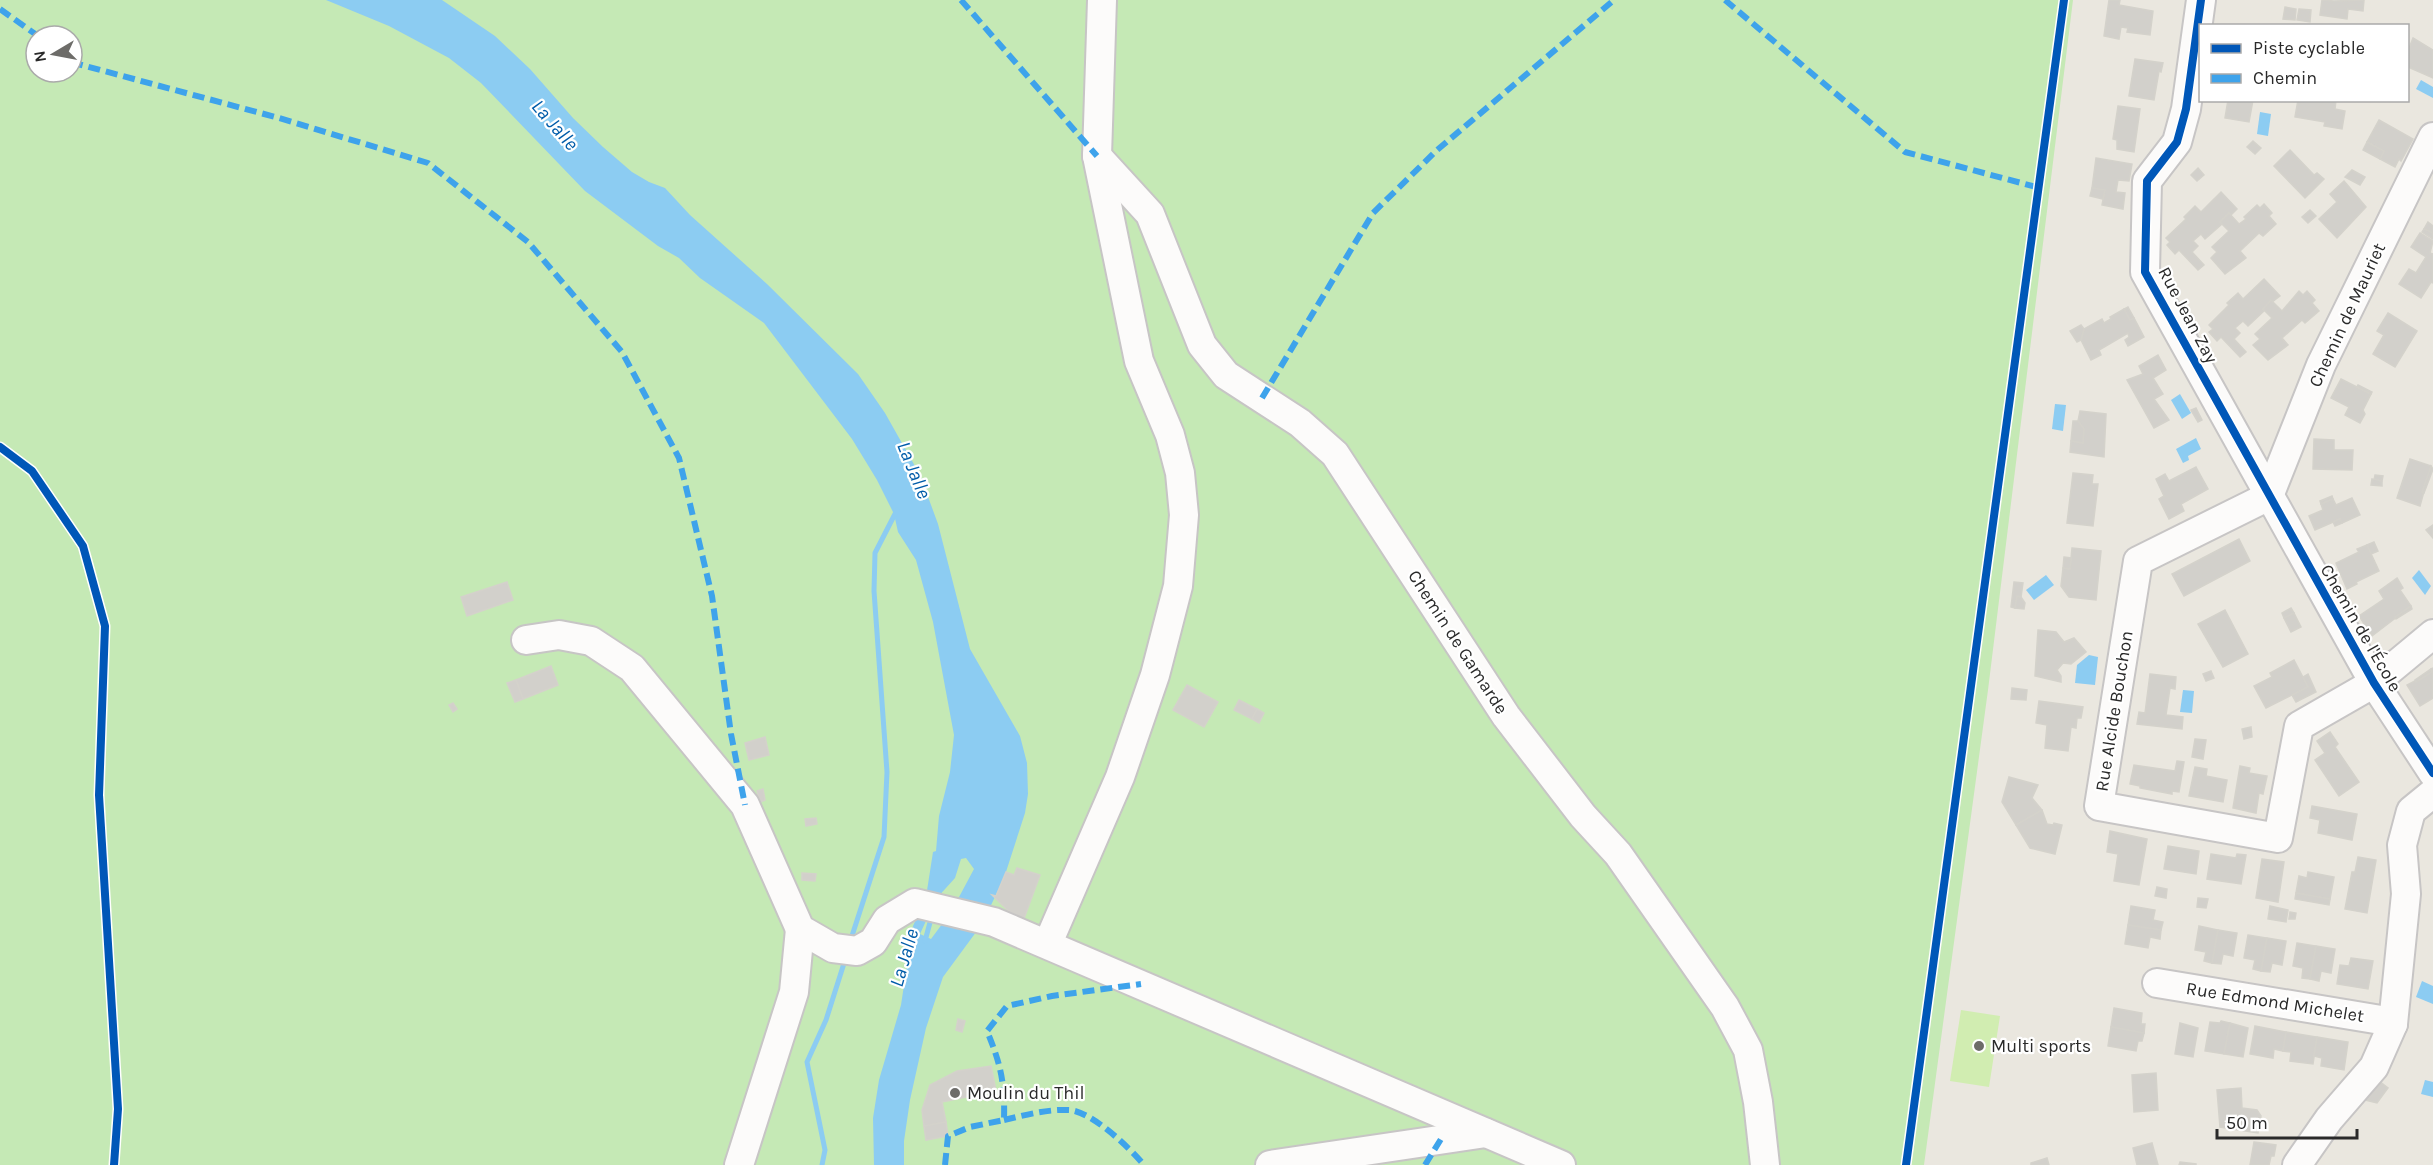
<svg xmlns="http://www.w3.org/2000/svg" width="2433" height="1165" viewBox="0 0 2433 1165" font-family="Karla,sans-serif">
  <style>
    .green { fill: #c5e9b5; fill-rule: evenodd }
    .pitch { fill: #d1edb1 }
    .water { fill: #8cccf2; fill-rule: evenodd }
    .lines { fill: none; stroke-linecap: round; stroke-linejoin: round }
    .stream { stroke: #8cccf2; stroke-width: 5 }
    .building { fill: #d2d0cb; stroke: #d4d2cb; stroke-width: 1.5 }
    .minor-casing { stroke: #c7c5c5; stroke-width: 32 }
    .minor { stroke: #fcfbfa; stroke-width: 28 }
    .quiet { stroke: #3ea3eb; stroke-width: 6; stroke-dasharray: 12 6; stroke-linecap: butt }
    .cycleway-casing { stroke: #fff; stroke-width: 11 }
    .cycleway { stroke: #0057b8; stroke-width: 8 }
    .poi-dot { fill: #6d6c69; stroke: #fff; stroke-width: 2 }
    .labels { text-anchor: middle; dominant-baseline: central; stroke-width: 4.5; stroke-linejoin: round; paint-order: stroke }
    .street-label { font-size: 18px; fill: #2a2a2a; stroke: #fff }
    .poi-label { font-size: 18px; fill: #2a2a2a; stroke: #fff; text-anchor: start }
    .water-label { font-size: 20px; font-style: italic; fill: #005ca9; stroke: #fff }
  </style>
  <rect width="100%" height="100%" fill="#eae7df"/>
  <path class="green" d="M0,0H2073L1988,690L1924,1165H0ZM36,36H72V72H36Z"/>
  <polygon class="pitch" points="1961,1010 2000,1016 1989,1087 1950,1081"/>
  <g class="water">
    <path d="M326,0H442L495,36L530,69L573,118L603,147L632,172L649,182L665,188L690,215L767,284L858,374L885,413L920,475L938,524L970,649L1020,736L1027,763L1028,794L1025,813L1004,878L982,924L943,977L926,1028L910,1100L904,1141V1165H874L873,1118L879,1080L901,1005L913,926L926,897L933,852L936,851L939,816L950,772L954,735L933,622L916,560L898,532L894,514L877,480L852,439L764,323L700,278L679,258L658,246L585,191L481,83L449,58L389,26ZM966,858L974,869L951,912L931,939L920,934L936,899L955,878L961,859Z"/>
    <polygon points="2421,80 2433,87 2433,98 2416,89"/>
    <polygon points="2260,112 2271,114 2268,136 2257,134"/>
    <polygon points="2180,394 2191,413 2182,419 2171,400"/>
    <polygon points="2055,404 2066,405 2063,431 2052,429"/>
    <polygon points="2196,438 2201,449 2188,456 2189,460 2183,463 2176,449"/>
    <polygon points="2419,570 2431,586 2425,595 2412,578"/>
    <polygon points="2046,575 2054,585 2034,600 2026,590"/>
    <polygon points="2089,655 2098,657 2095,685 2075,683 2077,665"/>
    <polygon points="2183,690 2194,691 2192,713 2180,712"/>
    <polygon points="2422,981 2433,986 2433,1004 2416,997"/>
    <polygon points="2425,1080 2433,1082 2433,1097 2421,1094"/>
  </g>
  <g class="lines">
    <g class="stream">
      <polyline points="925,941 932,915"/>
      <polyline points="850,942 884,837 887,772 874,591 875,553 897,510"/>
      <polyline points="822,1165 825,1150 807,1062 826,1020 846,957"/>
    </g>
  </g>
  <g class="building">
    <polygon points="2109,0 2120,0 2119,5 2153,11 2150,35 2127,32 2128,28 2121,27 2119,39 2104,36"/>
    <polygon points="2322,0 2334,1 2364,0 2363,11 2348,9 2347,19 2320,15"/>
    <polygon points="2285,7 2296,9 2295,20 2283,19"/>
    <polygon points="2299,9 2311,10 2310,22 2297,20"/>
    <polygon points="2413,38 2433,50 2433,78 2408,67 2408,51"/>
    <polygon points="2135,59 2163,63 2161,72 2159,71 2154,100 2129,96"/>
    <polygon points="2228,100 2253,100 2249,122 2225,118"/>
    <polygon points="2298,100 2336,100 2335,109 2345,111 2342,129 2324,126 2325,122 2295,117"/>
    <polygon points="2118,106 2140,109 2134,152 2117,149 2117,140 2113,139"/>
    <polygon points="2379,120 2413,139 2401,161 2399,159 2395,167 2380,159 2384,151 2367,142"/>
    <polygon points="2253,141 2261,148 2255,154 2247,147"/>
    <polygon points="2367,142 2384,151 2380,159 2363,150"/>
    <polygon points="2290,150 2314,175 2317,173 2324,179 2305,198 2274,166"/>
    <polygon points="2096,158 2132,164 2129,181 2118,180 2116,192 2125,193 2123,209 2102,205 2105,190 2092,188"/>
    <polygon points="2198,168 2204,175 2197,181 2191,175"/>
    <polygon points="2352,170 2365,177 2360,185 2345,177"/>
    <polygon points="2344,181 2366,207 2337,238 2319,219 2337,202 2330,194"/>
    <polygon points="2092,188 2105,190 2103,199 2090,196"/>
    <polygon points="2221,192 2237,209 2231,215 2229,213 2220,222 2222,224 2205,239 2201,234 2193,241 2198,246 2192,252 2204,265 2198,270 2179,250 2175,254 2167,245 2170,242 2166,238 2186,219 2184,217 2195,206 2201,212"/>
    <polygon points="2264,204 2272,213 2269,216 2276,224 2263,236 2259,233 2240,251 2246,258 2225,274 2211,258 2217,252 2212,247 2229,231 2220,222 2229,213 2239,224 2246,219 2244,217 2257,205 2260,208"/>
    <polygon points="2310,210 2316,216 2308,223 2302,217"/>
    <polygon points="2428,222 2433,226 2433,233 2424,229"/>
    <polygon points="2424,229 2433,233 2433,239 2422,232"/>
    <polygon points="2420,233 2433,241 2430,253 2433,254 2433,283 2431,282 2421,298 2399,284 2409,269 2416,273 2426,257 2411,247"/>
    <polygon points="2264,279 2280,296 2263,309 2265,310 2248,326 2243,321 2235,328 2240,333 2234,339 2246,352 2240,357 2221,337 2217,341 2209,332 2213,329 2209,325 2229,305 2227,303 2238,293 2243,299"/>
    <polygon points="2299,291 2303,295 2307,291 2315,300 2312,303 2319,311 2305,323 2302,320 2282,338 2288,345 2268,360 2253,345 2260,339 2255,334 2272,318 2263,309 2271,300 2282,311"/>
    <polygon points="2128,307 2134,318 2130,320 2124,309"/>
    <polygon points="2124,309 2130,320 2134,318 2144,337 2128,346 2125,340 2129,337 2128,333 2099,350 2101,355 2091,360 2081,340 2084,329 2102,319 2104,323 2111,319 2110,317"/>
    <polygon points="2388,313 2417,331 2395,367 2373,354 2384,335 2377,331"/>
    <polygon points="2081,325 2084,329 2081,340 2077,342 2070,331"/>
    <polygon points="2158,355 2166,370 2153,378 2163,394 2154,399 2169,420 2154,428 2127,380 2143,374 2139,366"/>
    <polygon points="2341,379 2371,394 2363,410 2365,414 2360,423 2345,415 2349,407 2331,398"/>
    <polygon points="2358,385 2372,392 2371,394 2357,387"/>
    <polygon points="2196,408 2202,420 2198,422 2191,410"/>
    <polygon points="2080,411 2106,414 2104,457 2070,452 2071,441 2083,443 2084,429 2078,421"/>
    <polygon points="2073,421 2078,421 2084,429 2083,443 2071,441"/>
    <polygon points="2314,439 2334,440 2334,450 2353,450 2352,470 2313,469"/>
    <polygon points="2410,459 2431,466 2420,506 2397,498"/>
    <polygon points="2431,466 2433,469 2424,493 2422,492"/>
    <polygon points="2196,467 2208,489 2181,504 2184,511 2169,519 2159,499 2164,496 2156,479 2165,474 2169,481"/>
    <polygon points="2073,473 2093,475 2092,484 2098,484 2093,526 2067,523"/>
    <polygon points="2375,475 2383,476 2382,481 2374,480"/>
    <polygon points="2372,479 2382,481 2382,486 2371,485"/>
    <polygon points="2332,496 2333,499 2321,504 2320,501"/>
    <polygon points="2352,498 2360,515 2342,523 2340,519 2315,530 2309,516 2323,510 2321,504 2333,499 2336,505"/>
    <polygon points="2340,519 2342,523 2335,526 2333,522"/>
    <polygon points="2433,525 2433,538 2426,530"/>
    <polygon points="2239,539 2250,561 2184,596 2172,574"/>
    <polygon points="2374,542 2378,551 2371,554 2367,545"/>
    <polygon points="2367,545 2379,571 2356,582 2357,584 2347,589 2336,563 2359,552 2357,549"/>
    <polygon points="2072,548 2101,551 2096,600 2069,597 2061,586 2063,568 2070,569"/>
    <polygon points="2064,557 2071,558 2070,569 2063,568"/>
    <polygon points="2397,578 2403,588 2400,590 2411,606 2372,636 2359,616 2384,599 2379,591"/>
    <polygon points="507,582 513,600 467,616 461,597"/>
    <polygon points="2014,582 2023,583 2021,597 2017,596 2015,608 2011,607"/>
    <polygon points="2017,596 2021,597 2025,603 2024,609 2015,608"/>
    <polygon points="2411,606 2412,609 2396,619 2395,617"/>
    <polygon points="2291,608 2294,613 2284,618 2282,613"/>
    <polygon points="2225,610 2248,654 2223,667 2198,624"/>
    <polygon points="2294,613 2301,627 2291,632 2284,618"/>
    <polygon points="2038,630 2056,632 2064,642 2074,638 2086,652 2071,664 2063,663 2057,670 2061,676 2061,682 2035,676"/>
    <polygon points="2294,660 2308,687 2266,708 2254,686 2272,677 2270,673"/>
    <polygon points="551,666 558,685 523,699 516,680"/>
    <polygon points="2433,668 2433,698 2420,706 2407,685 2432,672 2431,669"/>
    <polygon points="2431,669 2432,672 2416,682 2415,680"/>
    <polygon points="2211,671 2214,678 2206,681 2203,674"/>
    <polygon points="2150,674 2176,677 2175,689 2170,688 2166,715 2183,717 2182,729 2137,724 2139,712 2145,713"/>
    <polygon points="2308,674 2316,692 2296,702 2292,695 2308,687 2303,677"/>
    <polygon points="516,680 523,699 515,702 507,683"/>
    <polygon points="1187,685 1218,702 1204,727 1173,710"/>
    <polygon points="2012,688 2027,690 2026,700 2011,699"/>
    <polygon points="1239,700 1257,709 1252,719 1234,710"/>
    <polygon points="2039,701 2083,707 2081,718 2077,718 2076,728 2071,727 2068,751 2045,748 2047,725 2036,723"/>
    <polygon points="453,703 457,709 453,712 449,705"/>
    <polygon points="1257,709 1264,713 1259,723 1252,719"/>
    <polygon points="2251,727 2252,737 2244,739 2242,729"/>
    <polygon points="2330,732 2338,744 2335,747 2359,782 2339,796 2315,760 2325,753 2317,741"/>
    <polygon points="765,737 769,755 749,760 745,743"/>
    <polygon points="2195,739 2206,740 2203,759 2192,757"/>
    <polygon points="2177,761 2184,762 2179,792 2172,791 2172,794 2140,788 2140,786 2130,784 2134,765 2175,771"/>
    <polygon points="2240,766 2250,768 2249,773 2267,776 2263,794 2259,793 2256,813 2233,808"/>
    <polygon points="2195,767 2207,769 2206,776 2227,780 2223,802 2189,796"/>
    <polygon points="2009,777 2038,785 2032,798 2042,810 2016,825 2002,802"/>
    <polygon points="763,789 765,800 760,802 757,791"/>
    <polygon points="2312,806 2357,814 2352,840 2318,833 2320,820 2310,818"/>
    <polygon points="2042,810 2047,824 2053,825 2054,823 2062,825 2055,854 2030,848 2016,825"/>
    <polygon points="816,818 817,824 806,826 805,819"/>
    <polygon points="2110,831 2147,839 2139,885 2114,881 2118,854 2107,852"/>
    <polygon points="2168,846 2199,851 2196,874 2164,869"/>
    <polygon points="2211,854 2236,858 2237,854 2246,855 2241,884 2207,879"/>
    <polygon points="2358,857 2376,860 2367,913 2345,909 2352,872 2355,872"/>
    <polygon points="2262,859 2284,862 2278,902 2256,898"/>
    <polygon points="1017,868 1040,875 1022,924 992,895 996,896 1006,872 1014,875"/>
    <polygon points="2308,872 2334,877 2330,899 2296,893 2299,876 2307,878"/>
    <polygon points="802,873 816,874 815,881 802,880"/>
    <polygon points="2157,887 2167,889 2166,898 2155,896"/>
    <polygon points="2296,893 2330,899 2329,905 2295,899"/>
    <polygon points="2198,898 2208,899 2206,908 2197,907"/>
    <polygon points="2131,906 2155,910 2153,920 2163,922 2161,930 2128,925"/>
    <polygon points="2270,906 2288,910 2286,922 2268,919"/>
    <polygon points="2290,912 2296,913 2295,919 2289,919"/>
    <polygon points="2128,925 2161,930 2160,939 2150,937 2148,948 2125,944"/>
    <polygon points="2199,926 2218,930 2212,963 2204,961 2206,952 2195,950"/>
    <polygon points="2218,930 2237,933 2233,956 2223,954 2221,964 2212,963"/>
    <polygon points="2248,935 2267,938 2261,971 2253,969 2255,960 2244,958"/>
    <polygon points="2267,938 2286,941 2282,965 2272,963 2270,972 2261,971"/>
    <polygon points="2297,943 2316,946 2310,979 2302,978 2303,968 2293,966"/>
    <polygon points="2316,946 2335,949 2331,973 2321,971 2319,981 2310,979"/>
    <polygon points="2351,958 2373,961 2368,989 2337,984 2340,965 2349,966"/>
    <polygon points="2114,1008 2142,1013 2141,1024 2145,1024 2144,1033 2111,1027"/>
    <polygon points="958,1019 965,1021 962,1032 956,1030"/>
    <polygon points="2221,1021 2230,1023 2224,1054 2205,1051 2210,1022 2220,1023"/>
    <polygon points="2180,1023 2198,1028 2193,1057 2175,1054"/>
    <polygon points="2230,1023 2248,1028 2243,1057 2224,1054"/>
    <polygon points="2255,1026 2286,1032 2283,1051 2274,1049 2273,1058 2250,1054"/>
    <polygon points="2111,1027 2144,1033 2142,1041 2138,1041 2136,1051 2108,1046"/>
    <polygon points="2286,1032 2317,1037 2313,1064 2290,1061 2291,1052 2283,1051"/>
    <polygon points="2317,1037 2348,1042 2344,1070 2321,1066 2322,1058 2314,1056"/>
    <polygon points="991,1066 996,1091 942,1102 946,1122 924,1126 922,1110 930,1085 957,1071"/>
    <polygon points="2156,1073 2158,1110 2134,1112 2132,1075"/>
    <polygon points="2379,1081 2388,1088 2377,1103 2365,1100"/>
    <polygon points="2241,1088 2242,1108 2257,1110 2261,1116 2258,1133 2220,1127 2217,1090"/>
    <polygon points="946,1122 948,1136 926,1140 924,1126"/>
    <polygon points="2254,1142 2276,1145 2274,1156 2271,1156 2269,1165 2250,1165"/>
    <polygon points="2152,1143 2158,1165 2137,1165 2133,1148"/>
    <polygon points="2047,1158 2049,1165 2031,1165 2031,1163"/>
    <polygon points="2180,1162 2196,1164 2196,1165 2179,1165"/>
  </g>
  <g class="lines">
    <defs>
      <g id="minor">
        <polyline points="2201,0 2186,109 2177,142 2147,181 2145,272 2374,683 2433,773"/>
        <polyline points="1097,156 1150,214 1202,345 1226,375 1300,423 1335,454 1506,716 1583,816 1618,854 1725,1007 1748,1050 1758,1102 1765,1165"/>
        <polyline points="2269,496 2138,561 2099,806 2278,838 2299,726 2374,683 2433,634"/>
        <polyline points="2269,496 2321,365 2433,137"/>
        <polyline points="526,640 559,635 591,641 632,668 745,805 800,929 833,948 857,951 873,942 887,920 915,903 994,922 1561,1165"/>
        <polyline points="1048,943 1120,777 1155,675 1178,586 1184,515 1180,473 1170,435 1139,361 1097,156 1102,0"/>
        <polyline points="2157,983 2381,1020 2393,1024"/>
        <polyline points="739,1165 794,992 800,929"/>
        <polyline points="1270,1165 1486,1133"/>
        <polyline points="2297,1165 2329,1119 2374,1067 2393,1024 2406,894 2402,845 2411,811 2433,793"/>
      </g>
    </defs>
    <use href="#minor" class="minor-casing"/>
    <use href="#minor" class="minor"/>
    <g class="quiet">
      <polyline points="961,0 1097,156"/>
      <polyline points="1725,0 1905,152 2040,188"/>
      <polyline points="0,9 38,36"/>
      <polyline points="72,60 78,64 279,118 428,163 528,242 622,352 679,458 712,596 731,734 745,805"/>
      <polyline points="1262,398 1373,213 1436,151 1614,0"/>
      <path d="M1004,1120C1025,1115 1048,1109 1069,1110C1091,1111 1130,1148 1144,1165"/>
      <path d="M945,1165L948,1136L970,1127L1004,1120C1005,1083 1001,1065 987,1031L1007,1006L1052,996L1141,984"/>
      <polyline points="1425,1165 1441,1139"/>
    </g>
    <defs>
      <g id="cycleway">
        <polyline points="2201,0 2186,109 2177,142 2147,181 2145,272 2374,683 2433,773"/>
        <polyline points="0,447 32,471 83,546 105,626 99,795 118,1109 114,1165"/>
        <polyline points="1906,1165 2064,0"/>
      </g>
    </defs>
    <use href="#cycleway" class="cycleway-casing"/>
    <use href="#cycleway" class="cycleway"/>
  </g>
  <g class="poi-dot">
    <circle cx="1979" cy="1046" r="6"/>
    <circle cx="955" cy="1093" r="6"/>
  </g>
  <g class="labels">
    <g class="street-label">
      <text transform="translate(2188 315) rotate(62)">Rue Jean Zay</text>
      <text transform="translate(2347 315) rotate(-65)">Chemin de Mauriet</text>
      <text transform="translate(2361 628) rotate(60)">Chemin de l'École</text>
      <text transform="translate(1458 642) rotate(57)">Chemin de Gamarde</text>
      <text transform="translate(2114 711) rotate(-81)">Rue Alcide Bouchon</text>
      <text transform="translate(2275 1002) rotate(9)">Rue Edmond Michelet</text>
    </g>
    <g class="poi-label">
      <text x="1991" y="1046">Multi sports</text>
      <text x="967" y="1093">Moulin du Thil</text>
    </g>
    <g class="water-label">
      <text transform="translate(555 125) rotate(49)">La Jalle</text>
      <text transform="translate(914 470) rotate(68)">La Jalle</text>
      <text transform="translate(904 958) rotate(-74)">La Jalle</text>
    </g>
  </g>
  <rect x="2199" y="24" width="210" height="78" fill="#ffffff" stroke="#aaaaaa" stroke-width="1.5"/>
  <rect x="2211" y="44" width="30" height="9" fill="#0057b8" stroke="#aaaaaa" stroke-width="1.5"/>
  <text x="2253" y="54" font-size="18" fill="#2a2a2a">Piste cyclable</text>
  <rect x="2211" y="74" width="30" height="9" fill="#3ea3eb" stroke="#aaaaaa" stroke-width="1.5"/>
  <text x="2253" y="84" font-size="18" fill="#2a2a2a">Chemin</text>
  <g transform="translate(54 54) rotate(260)"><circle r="28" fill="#ffffff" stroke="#aaaaaa" stroke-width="1.5"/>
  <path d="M0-4.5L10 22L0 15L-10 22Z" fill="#6d6c69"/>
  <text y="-9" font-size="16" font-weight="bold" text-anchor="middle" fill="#2a2a2a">N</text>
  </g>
  <path d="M2217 1129v9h140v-9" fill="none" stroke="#2a2a2a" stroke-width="3"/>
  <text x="2226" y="1129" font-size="18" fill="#2a2a2a" stroke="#ffffff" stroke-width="4.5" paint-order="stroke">50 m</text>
</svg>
